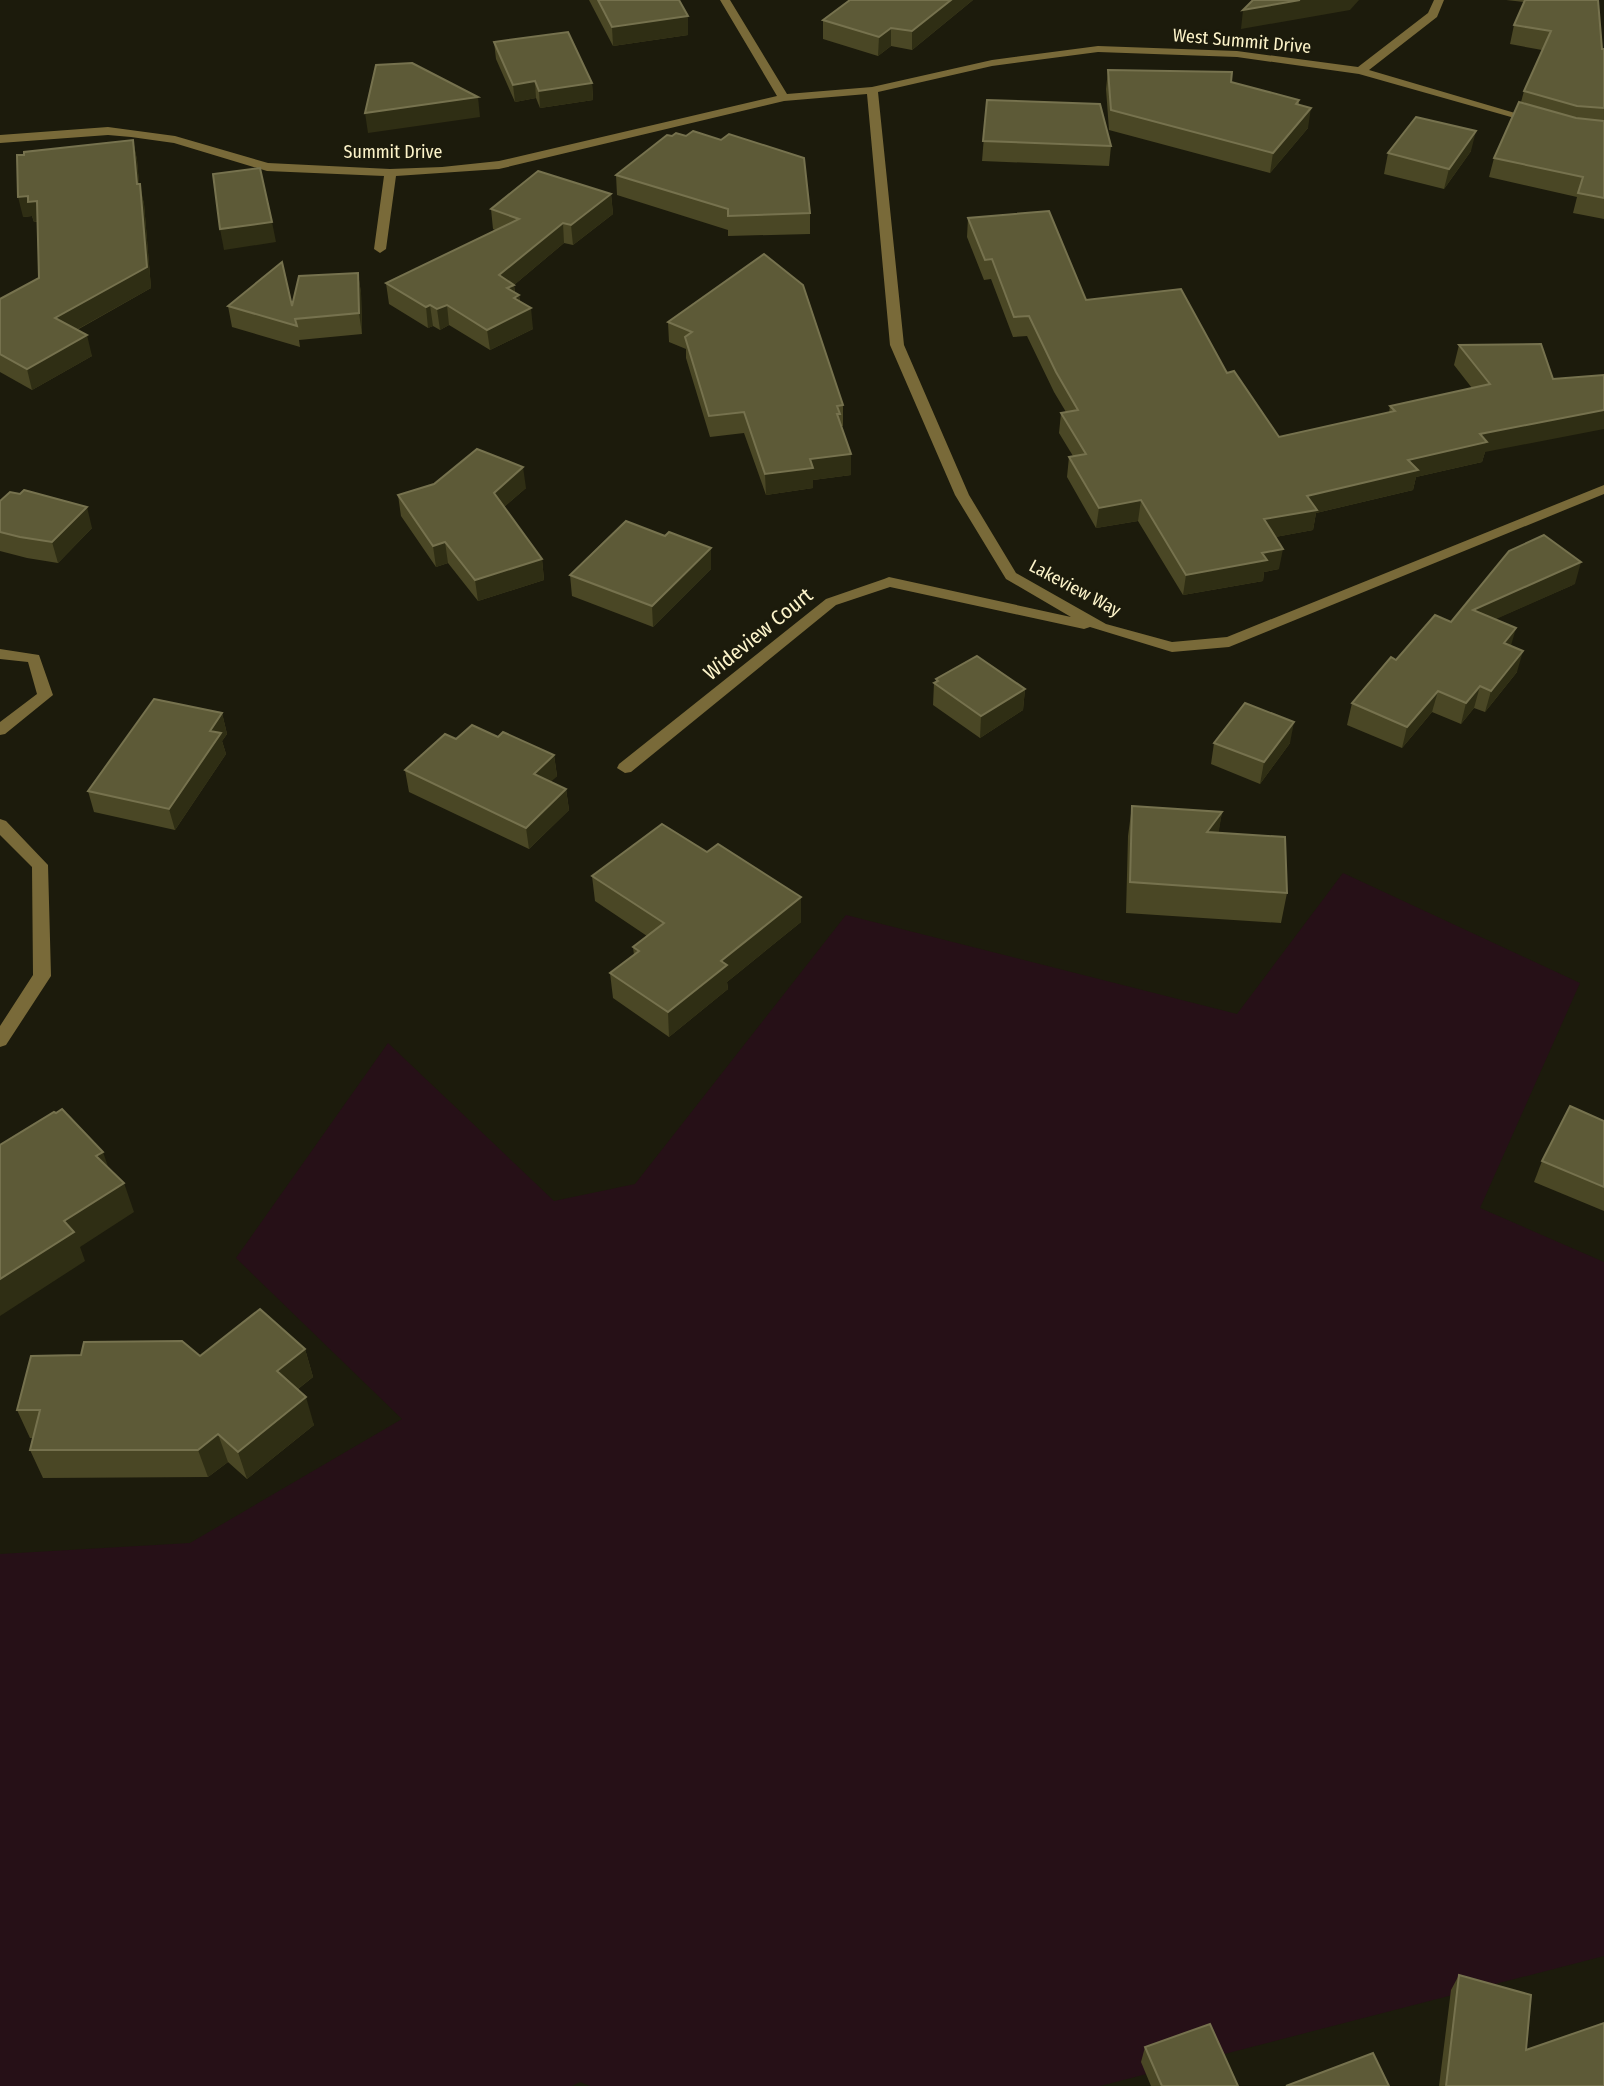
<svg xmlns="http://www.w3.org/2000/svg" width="1604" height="2086" viewBox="0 0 1604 2086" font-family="'Fira Sans Condensed',sans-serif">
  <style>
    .green { fill: #261017 }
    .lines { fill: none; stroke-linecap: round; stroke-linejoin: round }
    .minor { fill: #796a39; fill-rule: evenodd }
    .wall { fill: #4a4725 }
    .shaded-wall { fill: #2f2e14 }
    .building { fill: #5d5a37; stroke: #76724e; stroke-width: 2 }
    .labels { text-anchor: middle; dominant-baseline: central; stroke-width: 5; stroke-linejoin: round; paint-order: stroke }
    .far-street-label { font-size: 18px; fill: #fdf4ca; stroke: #1c1b0c }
    .street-label { font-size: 21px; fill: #fdf4ca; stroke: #1c1b0c }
  </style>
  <rect width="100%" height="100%" fill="#1c1b0c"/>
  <polygon class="green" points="1343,873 1580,983 1480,1208 1604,1262 1604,1956 1100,2086 590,2086 580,2082 572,2086 0,2086 0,1554 190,1543 402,1419 236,1258 388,1043 554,1201 635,1184 846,915 1237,1014"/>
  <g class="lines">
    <g class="minor">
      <polygon points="720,0 730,0 787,94 872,87 992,60 1098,46 1237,51 1358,67 1428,13 1434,0 1444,0 1437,17 1369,70 1542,121 1532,123 1359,74 1237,57 1098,52 992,66 878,92 904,345 969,495 1016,573 1106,624 1172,642 1227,637 1604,485 1604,494 1229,647 1172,652 1090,627 1084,629 890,587 836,605 631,772 625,773 617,768 619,764 826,599 884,579 889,577 1071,617 1006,579 955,495 890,345 867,94 784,101 499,169 396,176 386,249 380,253 374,249 384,176 267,171 174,143 131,137 108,135 0,143 0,135 108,127 175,136 268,163 390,169 442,167 499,161 777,96"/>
      <polygon points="0,649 39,655 53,695 5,734 0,735 0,722 37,694 28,662 0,659"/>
      <polygon points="0,819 6,821 48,865 51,976 6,1045 0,1047 0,1026 33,975 32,867 0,835"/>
    </g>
  </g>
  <g class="wall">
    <polygon points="589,0 679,0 688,16 688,35 613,46"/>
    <polygon points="973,0 912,50 891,46 878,56 823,39 823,20"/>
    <polygon points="1506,0 1598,0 1602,49 1604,49 1604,219 1573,213 1577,197 1489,177 1494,158 1521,102 1524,91 1542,50 1510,44 1514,25 1524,2"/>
    <polygon points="494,42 592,83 593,100 540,108 536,98 515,102 496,59"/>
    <polygon points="1108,70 1231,82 1299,100 1299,105 1308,128 1270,173 1109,130 1106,89"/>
    <polygon points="987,100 1111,146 1109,166 982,161"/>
    <polygon points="133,140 137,160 139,184 144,204 151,288 77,330 92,356 32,390 0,372 0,299 39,278 37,222 34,222 32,216 23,217"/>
    <polygon points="1471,151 1444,189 1384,174 1388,153"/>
    <polygon points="616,175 810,213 810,234 728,236 728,230 617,195"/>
    <polygon points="611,194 613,214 573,245 564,243 514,285 515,293 519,295 520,301 533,329 490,350 449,325 440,330 433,326 428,328 389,304 386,283 495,230 493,229 491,209"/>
    <polygon points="968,218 1086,300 1227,373 1279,437 1389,413 1390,406 1472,388 1454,365 1459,345 1541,344 1485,452 1482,462 1416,477 1413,490 1316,513 1313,530 1275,537 1279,569 1264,572 1263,581 1183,595 1138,521 1096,528 1067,477 1069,457 1073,456 1059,433 1061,413 1066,412 1054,392 1027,336 1013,337 991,279 984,280 967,237"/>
    <polygon points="764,254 843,405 843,426 841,426 851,475 813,480 813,488 766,495 744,433 710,437 686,358 686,349 669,342 668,322"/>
    <polygon points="358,273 361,293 362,334 299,340 300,347 232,327 228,306 292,306"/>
    <polygon points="526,488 504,507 542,559 544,580 478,601 448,563 436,567 401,516 398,495"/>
    <polygon points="0,501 92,528 58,563 27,558 0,551"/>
    <polygon points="711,569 653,627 572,596 570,575"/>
    <polygon points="1575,584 1495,619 1511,646 1517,672 1485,712 1474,708 1461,724 1432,712 1402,748 1347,725 1352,703 1451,622"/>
    <polygon points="936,679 1025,689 1023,710 980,738 933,705 934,683 936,682"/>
    <polygon points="222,713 227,734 222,741 226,754 175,830 94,812 88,791"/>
    <polygon points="498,737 554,755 557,776 550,782 566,789 569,810 529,849 409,792 405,770 456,739"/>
    <polygon points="1214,743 1290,743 1260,784 1211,764"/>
    <polygon points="1132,806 1222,812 1218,833 1287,893 1281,923 1126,913 1128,836"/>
    <polygon points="707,852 801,897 801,922 727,982 728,989 669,1037 613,998 610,973 634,955 633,947 647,936 595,901 592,876"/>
    <polygon points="1604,1121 1604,1211 1534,1182 1542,1161"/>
    <polygon points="305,1349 313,1377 298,1389 314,1425 247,1479 228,1462 208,1477 43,1478 30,1450 33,1438 30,1438 17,1410 200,1356"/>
    <polygon points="1459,1975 1526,2050 1604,2086 1439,2086 1451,1990"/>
    <polygon points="1145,2047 1238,2086 1151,2086 1141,2062"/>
  </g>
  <g class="shaded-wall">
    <polygon points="951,0 973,0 912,50 912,31"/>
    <polygon points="1300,0 1359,0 1350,10 1241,29 1243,10"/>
    <polygon points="688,16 688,35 613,46 612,27"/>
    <polygon points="891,28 891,46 878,56 879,37"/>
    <polygon points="535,81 536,98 515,102 513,85"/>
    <polygon points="592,83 593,100 540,108 539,91"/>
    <polygon points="478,97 480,117 368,133 365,113"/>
    <polygon points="1311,108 1308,128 1270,173 1273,153"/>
    <polygon points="1476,131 1471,151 1444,189 1449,169"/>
    <polygon points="133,140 137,160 141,204 137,184"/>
    <polygon points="140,184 144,204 151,288 60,339 55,318"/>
    <polygon points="611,194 613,214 573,245 571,225"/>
    <polygon points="28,196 37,201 42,221 34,222 32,216 23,217 18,197"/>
    <polygon points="272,222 276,242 224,250 220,229"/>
    <polygon points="563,223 564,243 514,285 515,297 519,295 521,313 531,308 533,329 490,350 487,330 499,275"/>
    <polygon points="358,273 361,293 362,334 359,313"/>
    <polygon points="430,305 433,326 428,328 426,307"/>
    <polygon points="447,305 449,325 440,330 437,309"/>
    <polygon points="87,335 92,356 32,390 27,369"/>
    <polygon points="1604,410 1604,429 1485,452 1482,462 1416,477 1413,490 1316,513 1313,530 1260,540 1264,519 1307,496 1480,434"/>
    <polygon points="851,454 851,475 813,480 813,488 766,495 765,474 810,459"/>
    <polygon points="523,467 526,488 496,514 494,493"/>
    <polygon points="1141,500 1138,521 1096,528 1099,508"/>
    <polygon points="87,507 92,528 58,563 52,542"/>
    <polygon points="445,542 448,563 436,567 433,546"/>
    <polygon points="711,548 711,569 653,627 652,606"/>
    <polygon points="1283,549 1279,569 1264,572 1263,581 1183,595 1186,575 1262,553"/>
    <polygon points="542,559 544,580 478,601 475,580"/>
    <polygon points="1581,562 1575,584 1467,632 1473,610"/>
    <polygon points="1516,628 1510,649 1504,643"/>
    <polygon points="1523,651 1517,672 1485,712 1491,691"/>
    <polygon points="1480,686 1474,708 1461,724 1466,703"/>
    <polygon points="1025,689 1023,710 980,738 981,716"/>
    <polygon points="1438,691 1432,712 1402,748 1407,727"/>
    <polygon points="222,713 227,734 222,741 226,754 175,830 169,809 210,731"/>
    <polygon points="1294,722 1290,743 1260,784 1264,762"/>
    <polygon points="554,755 557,776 536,795 534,774"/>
    <polygon points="566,789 569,810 529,849 526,828"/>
    <polygon points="1222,812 1217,843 1207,832"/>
    <polygon points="801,897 801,922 727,982 728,989 669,1037 668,1012 721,961"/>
    <polygon points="103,1152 113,1181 96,1156"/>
    <polygon points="124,1183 134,1212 80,1247 85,1261 0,1316 0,1279 64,1221"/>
    <polygon points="305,1349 313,1377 285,1399 277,1371"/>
    <polygon points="306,1397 314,1425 247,1479 238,1452"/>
    <polygon points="218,1434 228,1462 208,1477 198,1450"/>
  </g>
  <g class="building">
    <polygon points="598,0 679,0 688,16 612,27"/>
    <polygon points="850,0 951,0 912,31 891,28 879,37 823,20"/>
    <polygon points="1253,0 1300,0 1243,10"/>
    <polygon points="1525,0 1598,0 1602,49 1604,49 1604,108 1577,106 1524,91 1551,31 1514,25"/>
    <polygon points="568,32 592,83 539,91 535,81 513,85 494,42"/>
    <polygon points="412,63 478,97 365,113 376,65"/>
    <polygon points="1108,70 1232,72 1231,82 1299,100 1296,104 1311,108 1273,153 1111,110"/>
    <polygon points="987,100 1100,104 1111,146 983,141"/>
    <polygon points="1519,102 1576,118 1604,121 1604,198 1578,193 1583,177 1494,158"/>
    <polygon points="1416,117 1476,131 1449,169 1388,153"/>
    <polygon points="693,131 721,140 729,134 804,158 810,213 728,216 728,209 616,175 667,135 672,136 676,133 686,136"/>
    <polygon points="133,140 137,184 140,184 147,267 55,318 87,335 27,369 0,354 0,299 39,278 37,201 28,202 28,196 18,197 17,155 24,155 24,152"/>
    <polygon points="260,168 272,222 220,229 213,174"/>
    <polygon points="538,171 611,194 571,225 563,223 499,275 514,285 507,288 519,295 514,298 531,308 487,330 447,305 437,309 430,305 426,307 386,283 519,219 491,209"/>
    <polygon points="1049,211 1086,300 1181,289 1227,373 1234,371 1279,437 1395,411 1390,406 1490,384 1459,345 1541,344 1553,379 1604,375 1604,410 1480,434 1487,442 1408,460 1418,470 1307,496 1317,510 1264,519 1283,549 1262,553 1267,560 1186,575 1141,500 1099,508 1069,457 1086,454 1061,413 1078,410 1056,372 1029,316 1014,317 992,259 985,260 968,218"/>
    <polygon points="764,254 803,285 843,405 837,406 840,414 837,414 851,454 810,459 813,468 765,474 744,412 709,416 685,337 692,332 668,322"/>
    <polygon points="282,262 292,306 299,276 358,273 359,313 295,319 297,326 228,306"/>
    <polygon points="477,449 523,467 494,493 542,559 475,580 445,542 433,546 398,495 434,484"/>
    <polygon points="24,490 87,507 52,542 20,537 0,532 0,501 10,492 20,494"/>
    <polygon points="626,521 665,536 669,532 711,548 652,606 570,575"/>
    <polygon points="1544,535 1581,562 1473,610 1516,628 1504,643 1523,651 1491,691 1480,686 1466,703 1438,691 1407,727 1352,703 1391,657 1396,660 1435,615 1451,622 1509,551"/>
    <polygon points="977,656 1025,689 981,716 934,683 938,681 936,679"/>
    <polygon points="154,699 222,713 210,731 221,733 169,809 88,791"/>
    <polygon points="1245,703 1294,722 1264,762 1214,743"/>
    <polygon points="472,725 498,737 503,732 554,755 534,774 566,789 526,828 405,770 445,734 456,739"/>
    <polygon points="1132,806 1222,812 1207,832 1285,837 1287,893 1130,882"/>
    <polygon points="662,824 707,852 718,844 801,897 721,961 727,965 668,1012 610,973 639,951 633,947 664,923 592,876"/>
    <polygon points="1570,1106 1604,1121 1604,1187 1542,1161"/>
    <polygon points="62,1109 103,1152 96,1156 124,1183 64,1221 74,1232 0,1279 0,1145 54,1112 56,1113"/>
    <polygon points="260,1309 305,1349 277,1371 306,1397 238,1452 218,1434 198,1450 30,1450 40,1410 17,1410 31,1356 81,1355 84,1342 182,1341 200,1356"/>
    <polygon points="1459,1975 1531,1995 1526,2050 1604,2023 1604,2086 1446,2086"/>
    <polygon points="1210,2024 1238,2086 1162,2086 1145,2047"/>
    <polygon points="1373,2053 1389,2086 1286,2086"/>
  </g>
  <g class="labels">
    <g class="far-street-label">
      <text transform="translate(1242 41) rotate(5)">West Summit Drive</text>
      <text x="393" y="152">Summit Drive</text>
      <text transform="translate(1075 588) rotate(28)">Lakeview Way</text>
    </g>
    <g class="street-label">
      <text transform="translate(758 634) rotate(-39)">Wideview Court</text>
    </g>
  </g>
</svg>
